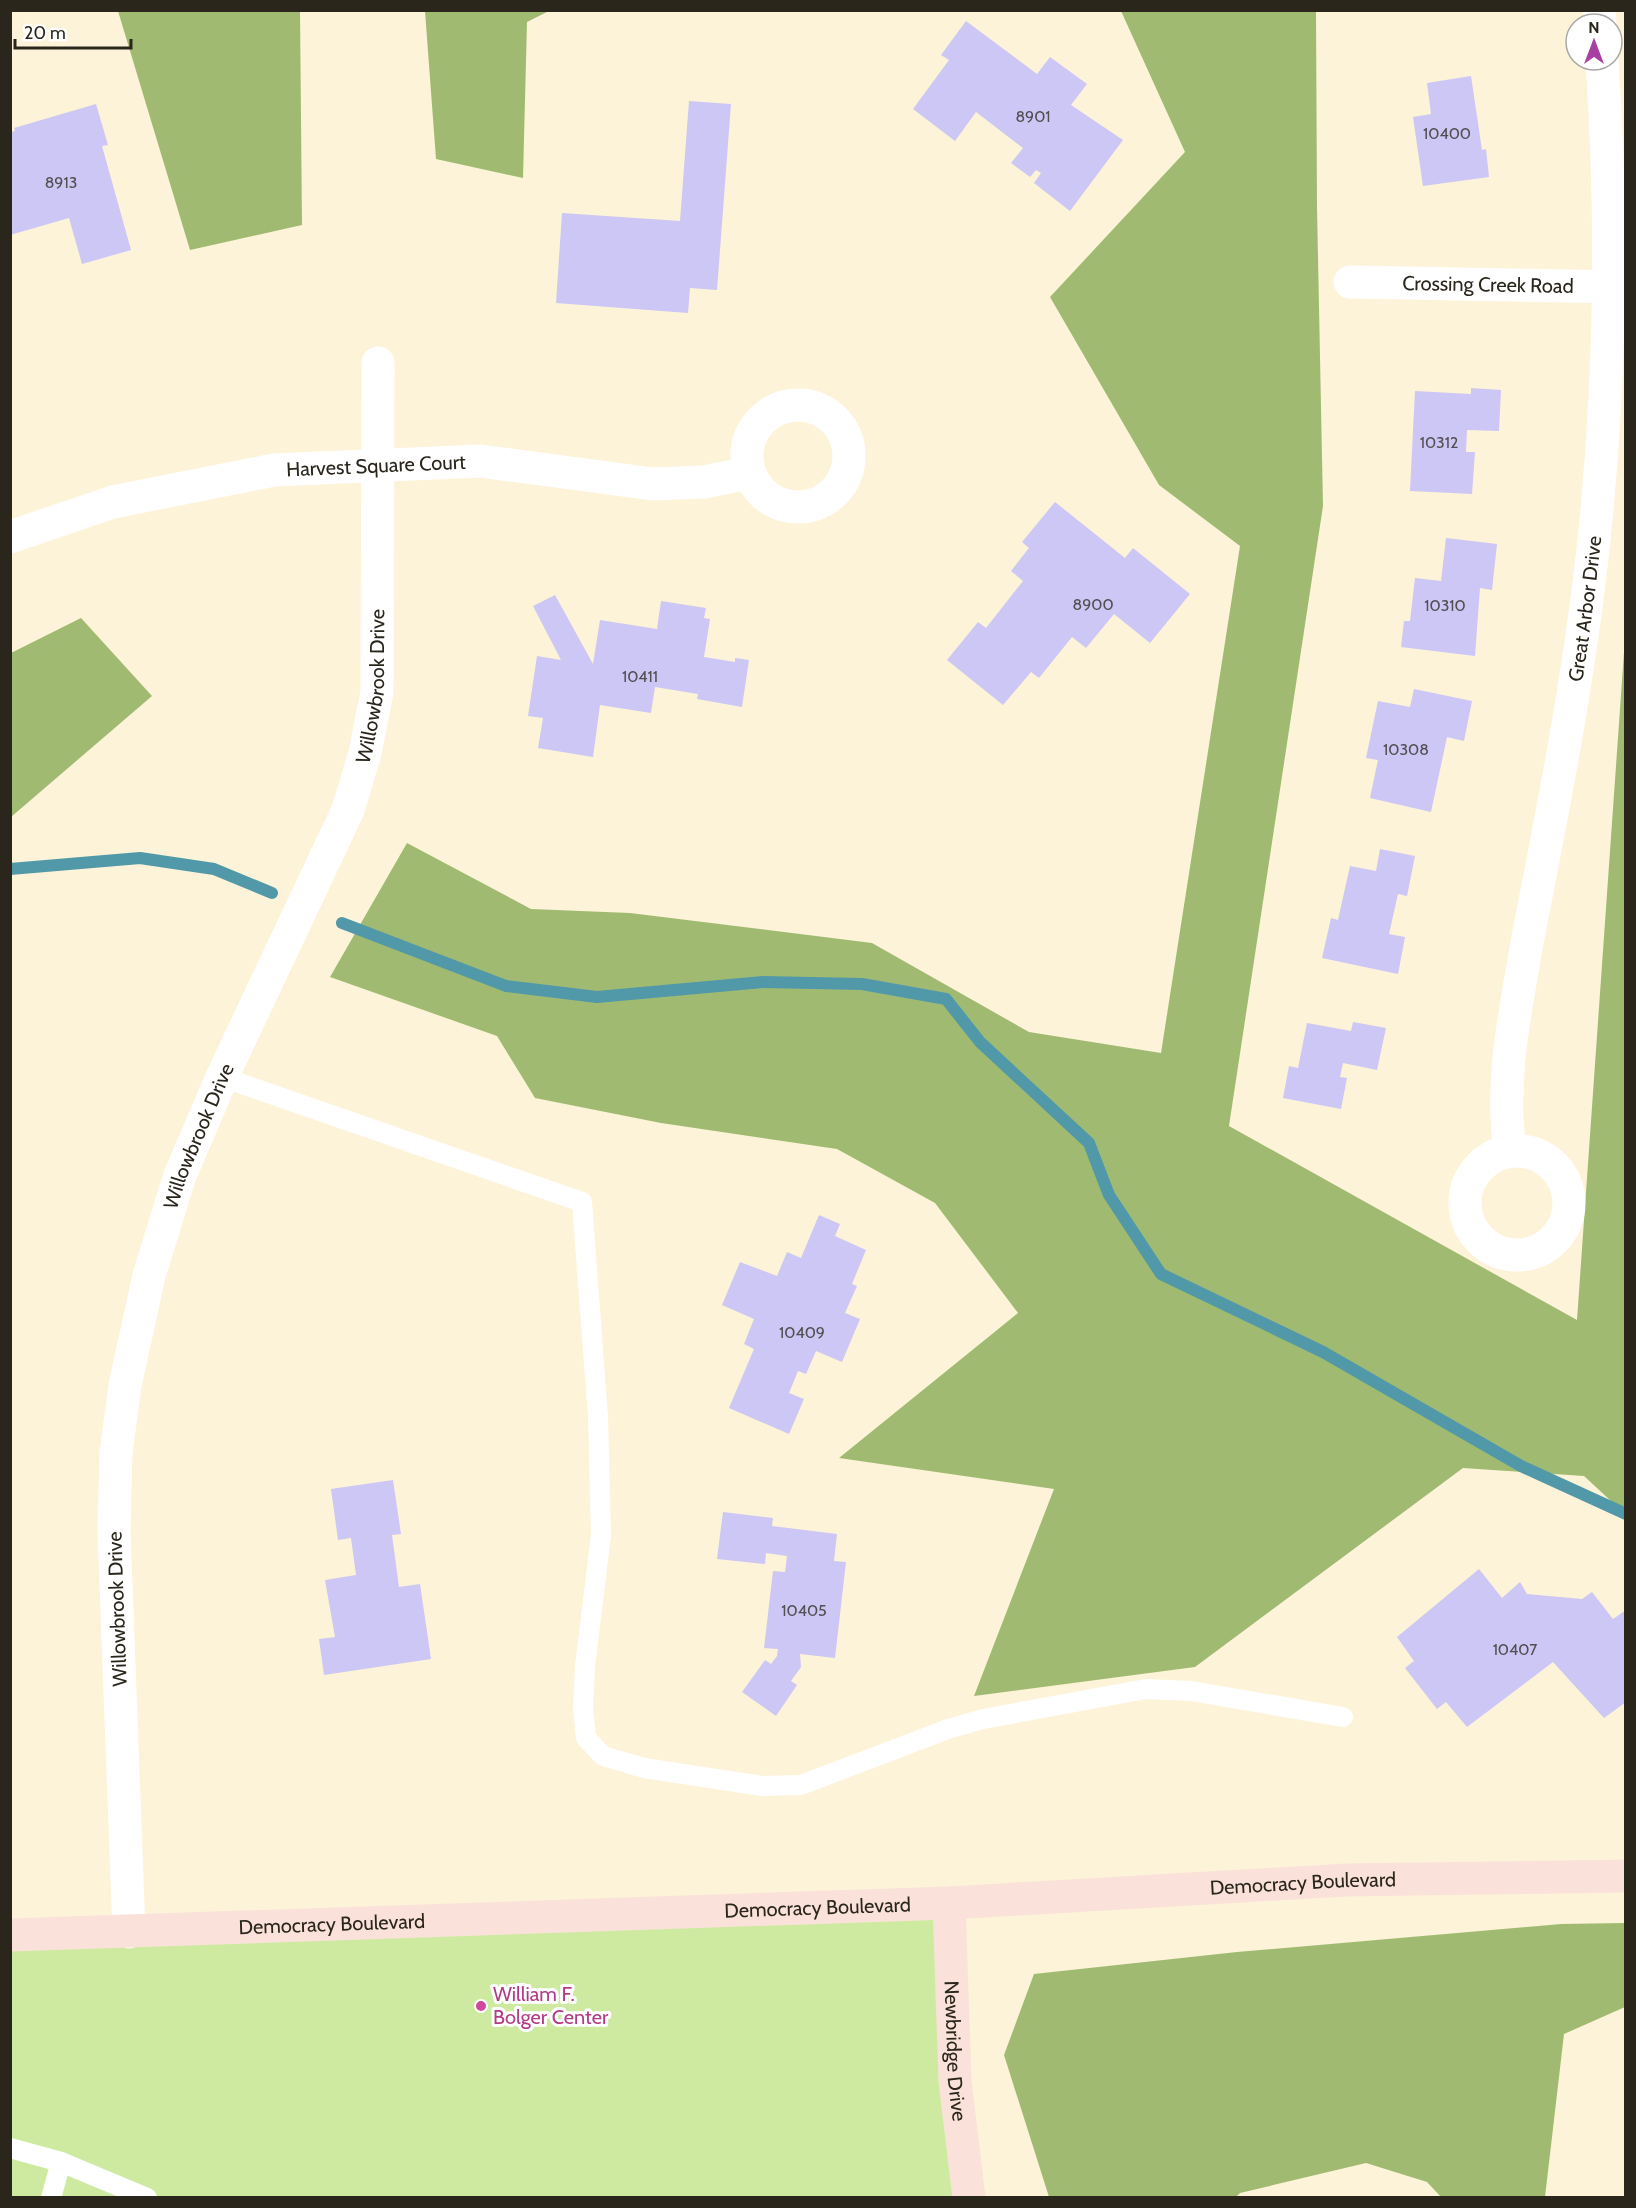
<svg xmlns="http://www.w3.org/2000/svg" width="1636" height="2208" viewBox="0 0 1636 2208" font-family="Cabin,sans-serif">
  <style>
    .green { fill: #ceeaa0 }
    .forest { fill: #a0bb71 }
    .lines { fill: none; stroke-linecap: round; stroke-linejoin: round }
    .stream { stroke: #5199a9; stroke-width: 12 }
    .building { fill: #ccc7f4 }
    .lane { stroke: #fff; stroke-width: 20 }
    .street { stroke: #fff; stroke-width: 33 }
    .secondary { stroke: #fae2da; stroke-width: 33 }
    .hotel-dot { fill: #d1479c; stroke: #fff; stroke-width: 2 }
    .labels { text-anchor: middle; dominant-baseline: central; stroke-width: 6; stroke-linejoin: round; paint-order: stroke }
    .number-label { font-size: 16px; fill: #524e52 }
    .street-label { font-size: 20px; fill: #2a261c; stroke: #fff }
    .hotel-label { font-size: 20px; fill: #b23c85; stroke: #fff; text-anchor: start }
  </style>
  <rect width="100%" height="100%" fill="#fdf3d8"/>
  <polygon class="green" points="949,1903 976,2197 11,2197 10,1931"/>
  <g class="forest">
    <polygon points="118,11 300,11 302,225 190,250"/>
    <polygon points="425,11 549,11 527,22 523,178 436,159"/>
    <polygon points="1121,11 1316,11 1317,207 1323,506 1229,1126 1577,1320 1625,638 1625,1514 1584,1476 1463,1468 1195,1667 974,1696 1054,1489 839,1458 1018,1313 935,1203 837,1149 661,1123 535,1098 497,1036 330,977 407,843 531,909 630,913 872,943 1029,1032 1161,1053 1240,546 1159,485 1050,297 1185,152"/>
    <polygon points="81,618 152,696 11,817 11,653"/>
    <polygon points="1625,1923 1625,2007 1564,2034 1545,2197 1441,2197 1427,2182 1366,2163 1240,2193 1236,2197 1049,2197 1004,2055 1034,1974 1237,1952 1561,1924"/>
  </g>
  <g class="lines">
    <g class="stream">
      <polyline points="10,869 140,858 214,869 272,893"/>
      <polyline points="342,923 506,986 597,997 763,982 862,984 946,999 980,1042 1089,1143 1109,1195 1161,1274 1323,1352 1521,1466 1626,1514"/>
    </g>
  </g>
  <g class="building">
    <polygon points="966,21 1037,74 1050,57 1087,84 1071,105 1123,140 1070,211 1034,183 1041,173 1036,170 1030,177 1011,163 1023,148 976,112 955,141 913,109 949,60 941,55"/>
    <polygon points="1471,76 1482,150 1486,149 1489,177 1423,186 1413,117 1431,114 1427,83"/>
    <polygon points="689,101 731,104 717,290 690,288 688,313 556,303 562,213 680,221"/>
    <polygon points="96,104 108,145 102,146 131,250 82,264 69,218 10,235 10,132 15,131 14,128"/>
    <polygon points="1471,388 1501,390 1499,431 1467,430 1466,452 1475,452 1472,494 1410,491 1415,391 1471,394"/>
    <polygon points="1055,502 1125,558 1133,548 1190,594 1150,643 1114,614 1086,648 1072,637 1039,678 1031,672 1003,705 947,660 978,622 986,628 1023,581 1011,571 1029,548 1022,542"/>
    <polygon points="1446,538 1497,544 1492,590 1480,588 1475,656 1401,647 1404,621 1410,621 1415,578 1441,581"/>
    <polygon points="555,595 593,664 600,620 657,629 661,601 706,608 704,618 710,619 704,657 735,662 735,658 749,660 742,707 697,699 698,694 655,687 651,713 600,705 593,757 538,748 543,718 528,716 537,656 561,660 533,606"/>
    <polygon points="1414,689 1472,701 1464,741 1447,737 1431,812 1370,798 1378,760 1366,758 1378,701 1410,707"/>
    <polygon points="1380,849 1415,856 1407,896 1398,894 1389,934 1405,937 1398,974 1322,958 1331,918 1338,920 1350,866 1376,871"/>
    <polygon points="1353,1022 1386,1028 1377,1070 1343,1063 1340,1077 1347,1078 1341,1109 1283,1098 1289,1066 1298,1068 1307,1023 1351,1031"/>
    <polygon points="819,1215 840,1224 835,1236 866,1250 852,1284 857,1286 845,1313 860,1319 842,1362 816,1351 806,1374 798,1371 789,1393 804,1399 789,1434 729,1408 754,1349 744,1344 754,1319 722,1305 740,1262 777,1276 787,1252 801,1258"/>
    <polygon points="393,1480 401,1534 392,1535 399,1587 420,1584 431,1659 324,1675 319,1639 335,1637 325,1580 356,1575 351,1538 338,1540 331,1489"/>
    <polygon points="723,1512 773,1518 772,1526 837,1534 834,1561 846,1562 835,1658 800,1654 801,1667 791,1681 797,1685 776,1716 742,1692 765,1660 771,1664 777,1656 778,1649 764,1648 773,1571 785,1572 787,1556 766,1553 765,1564 717,1559"/>
    <polygon points="1479,1569 1502,1598 1520,1582 1527,1594 1582,1599 1592,1592 1613,1619 1626,1610 1626,1702 1604,1718 1553,1662 1467,1727 1446,1702 1437,1709 1405,1668 1414,1661 1397,1637"/>
  </g>
  <g class="lines">
    <g class="lane">
      <polyline points="222,1077 582,1202 598,1417 601,1535 585,1666 583,1708 586,1738 603,1756 644,1768 762,1786 801,1785 948,1729 983,1719 1146,1689 1191,1691 1343,1717"/>
      <polyline points="10,2148 61,2162 147,2198"/>
      <polyline points="51,2198 61,2162"/>
    </g>
    <g class="street">
      <polyline points="1599,10 1600,24"/>
      <path id="s1" d="M1350,282L1626,287"/>
      <circle cx="798" cy="456" r="51"/>
      <path id="s2" d="M10,537L113,502L274,470L480,461L653,484L704,482L749,473"/>
      <path id="s3" d="M1510,1151C1500,1081 1515,1013 1527,943C1543,858 1561,773 1574,688C1608,482 1616,268 1602,60"/>
      <circle cx="1517" cy="1203" r="52"/>
      <path id="s4" d="M129,1932L114,1530L116,1453L125,1385L149,1276L179,1178L222,1077L348,810L365,753L377,692L378,363"/>
    </g>
    <g class="secondary">
      <path id="s5" d="M949,1903L955,2081L969,2198"/>
      <path id="s6" d="M10,1935L949,1903L1346,1880L1626,1876"/>
    </g>
  </g>
  <circle class="hotel-dot" cx="481" cy="2006" r="6"/>
  <g class="labels">
    <g class="number-label">
      <text x="1033" y="116">8901</text>
      <text x="1447" y="133">10400</text>
      <text x="61" y="182">8913</text>
      <text x="1439" y="442">10312</text>
      <text x="1093" y="604">8900</text>
      <text x="1445" y="605">10310</text>
      <text x="640" y="676">10411</text>
      <text x="1406" y="749">10308</text>
      <text x="802" y="1332">10409</text>
      <text x="804" y="1610">10405</text>
      <text x="1515" y="1649">10407</text>
    </g>
    <g class="street-label">
      <text stroke="none"><textPath href="#s1" startOffset="138">Crossing Creek Road</textPath></text>
      <text stroke="none"><textPath href="#s2" startOffset="375">Harvest Square Court</textPath></text>
      <text stroke="none"><textPath href="#s3" startOffset="549">Great Arbor Drive</textPath></text>
      <text stroke="none"><textPath href="#s4" startOffset="1294">Willowbrook Drive</textPath></text>
      <text stroke="none"><textPath href="#s4" startOffset="808">Willowbrook Drive</textPath></text>
      <text transform="translate(117 1609) rotate(-92)">Willowbrook Drive</text>
      <text stroke="none"><textPath href="#s6" startOffset="1294">Democracy Boulevard</textPath></text>
      <text stroke="none"><textPath href="#s6" startOffset="808">Democracy Boulevard</textPath></text>
      <text stroke="none"><textPath href="#s6" startOffset="322">Democracy Boulevard</textPath></text>
      <text stroke="none"><textPath href="#s5" startOffset="148">Newbridge Drive</textPath></text>
    </g>
    <g class="hotel-label">
      <text x="493" y="1994">William F.<tspan x="493" dy="23">Bolger Center</tspan></text>
    </g>
  </g>
  <rect width="1636" height="2208" fill="none" stroke="#2a261c" stroke-width="24"/>
  <g transform="translate(1594 42)"><circle r="28" fill="#ffffff" stroke="#aaa8a4" stroke-width="1.5"/>
  <path d="M0-4.5L10 22L0 15L-10 22Z" fill="#a840a3"/>
  <text y="-9" font-size="16" font-weight="bold" text-anchor="middle" fill="#2a261c">N</text>
  </g>
  <path d="M15 39v9h116v-9" fill="none" stroke="#2a261c" stroke-width="3"/>
  <text x="24" y="39" font-size="18" fill="#2a261c" stroke="#ffffff" stroke-width="4.5" paint-order="stroke">20 m</text>
</svg>
